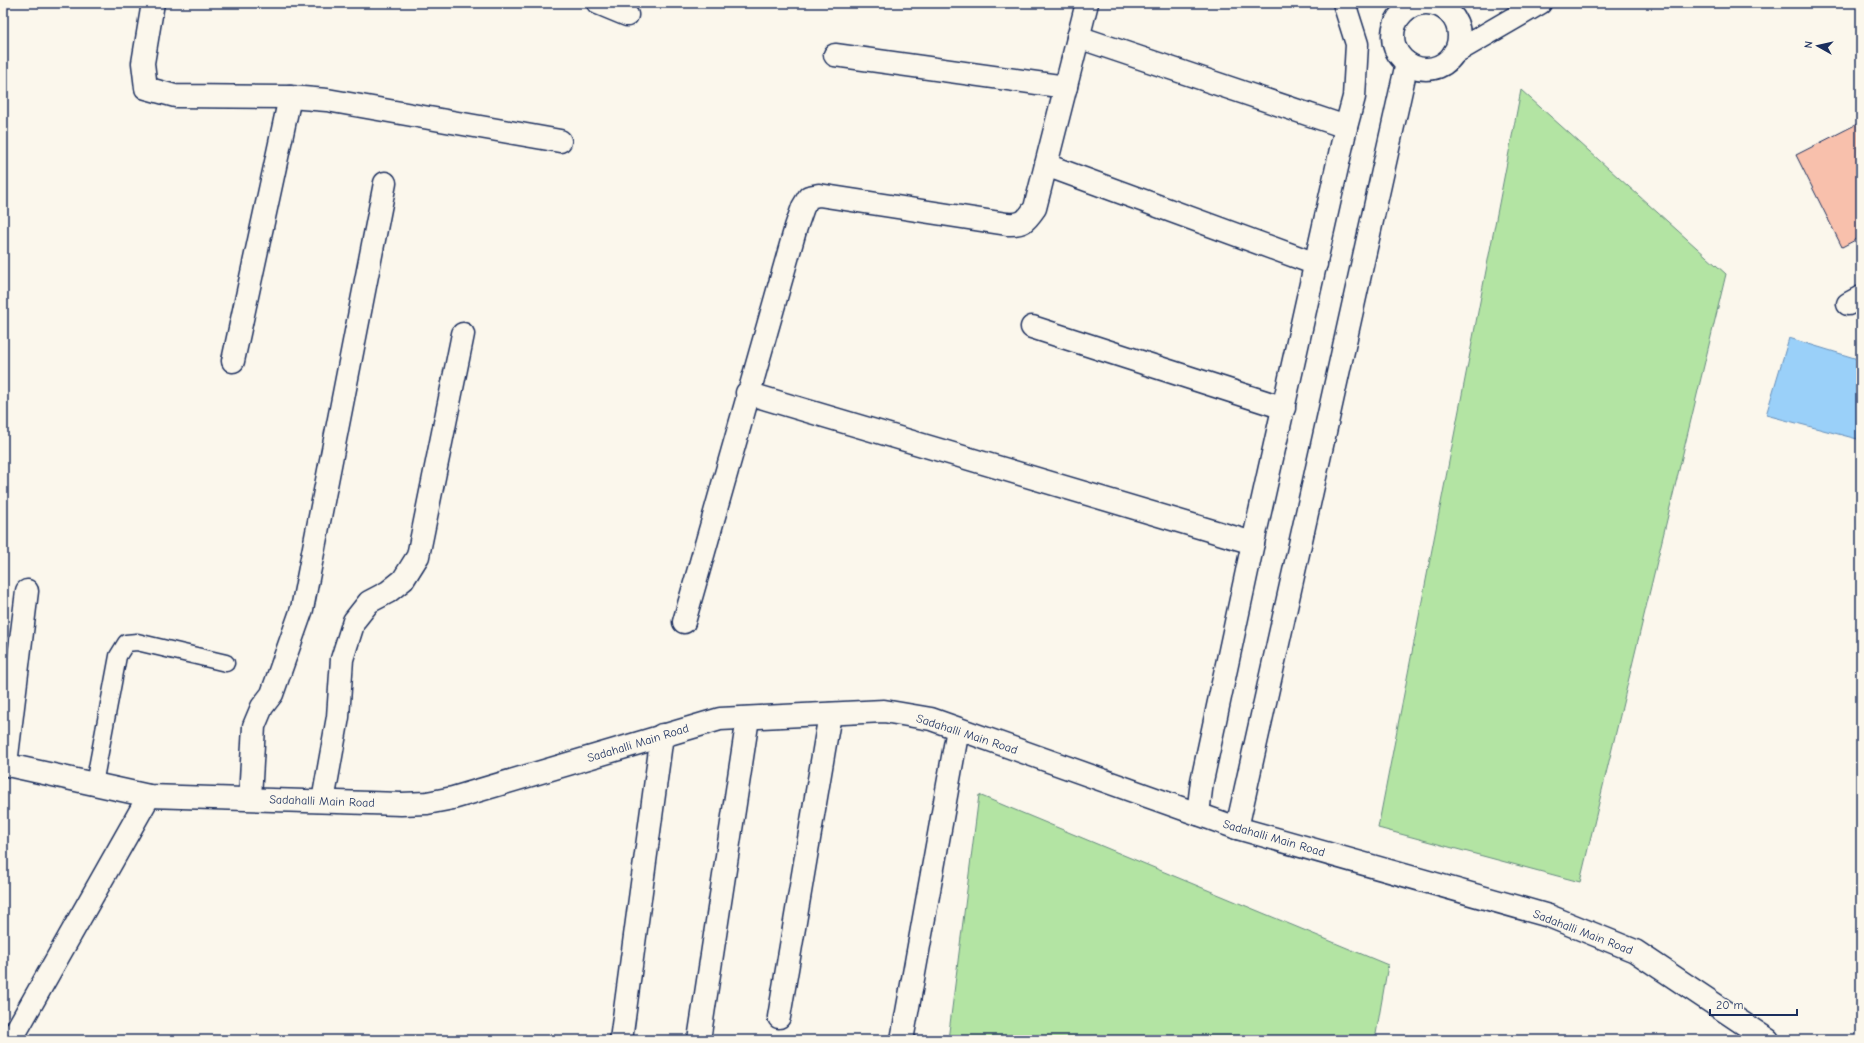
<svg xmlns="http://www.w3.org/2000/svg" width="1864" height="1043" viewBox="0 0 1864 1043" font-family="'Comic Neue',sans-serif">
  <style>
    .green { fill: #b3e4a3; stroke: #678a80 }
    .water { fill: #9ad0f9; stroke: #6790bb }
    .building { fill: #f8c0ac; stroke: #1b2f5e }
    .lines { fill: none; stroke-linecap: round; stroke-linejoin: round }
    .service-casing { stroke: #1b2f5e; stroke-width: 19 }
    .minor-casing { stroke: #1b2f5e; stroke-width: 25 }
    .tertiary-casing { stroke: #1b2f5e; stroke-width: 25 }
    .service { stroke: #fbf7ec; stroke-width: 16 }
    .minor { stroke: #fbf7ec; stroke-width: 22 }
    .tertiary { stroke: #fbf7ec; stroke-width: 22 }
    .labels { text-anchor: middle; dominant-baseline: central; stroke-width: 3; stroke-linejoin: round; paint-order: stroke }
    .street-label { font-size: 12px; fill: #1b2f5e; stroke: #fbf7ec }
  </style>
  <rect width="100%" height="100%" fill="#fbf7ec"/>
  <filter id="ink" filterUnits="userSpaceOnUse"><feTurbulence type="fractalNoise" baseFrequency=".025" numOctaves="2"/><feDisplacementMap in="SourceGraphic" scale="8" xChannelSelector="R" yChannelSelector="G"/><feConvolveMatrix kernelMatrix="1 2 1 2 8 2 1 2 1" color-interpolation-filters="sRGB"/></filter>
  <g filter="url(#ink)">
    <g class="green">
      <polygon points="1521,90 1726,274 1580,882 1378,828"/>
      <polygon points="979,795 1388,965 1375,1040 948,1040"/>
    </g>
    <polygon class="water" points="1789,338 1861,360 1861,440 1766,415"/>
    <polygon class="building" points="1861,122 1861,237 1842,247 1796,155"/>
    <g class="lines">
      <defs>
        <polyline id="service" points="94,784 118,656 126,643 137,642 226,663"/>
        <g id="minor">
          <polyline points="153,3 143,63 146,88 175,96 290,97 327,100 560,141"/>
          <polyline points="598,3 627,15"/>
          <circle cx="1426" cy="36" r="33"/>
          <polyline points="1078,37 1346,127"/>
          <polyline points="1454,53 1540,3"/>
          <polyline points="835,55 1066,87"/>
          <polyline points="1046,165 1316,264"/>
          <polyline points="1848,304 1861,297"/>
          <polyline points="1032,327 1284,408"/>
          <polyline points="233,361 290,97"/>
          <polyline points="747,393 1253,543"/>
          <path d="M684,622L796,227L803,207L809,197L819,195L1007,224C1023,225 1026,221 1035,208L1087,3"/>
          <polyline points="6,764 27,591"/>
          <polyline points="250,798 254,726 262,707 272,694 302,609 385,183"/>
          <polyline points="323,801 338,717 342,659 354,621 369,602 388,592 403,580 418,556 463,334"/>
          <polyline points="1198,814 1202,781 1253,543 1346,127 1354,97 1357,44 1344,3"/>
          <polyline points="1237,828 1407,63"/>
          <polyline points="779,1017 830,714"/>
          <polyline points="621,1040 662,735"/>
          <polyline points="699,1040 748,718"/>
          <polyline points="902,1040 958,729"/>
        </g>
        <g id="tertiary">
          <polyline points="3,764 149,796 401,804 427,803 453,798 720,719 884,711 931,719 1237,828 1549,916 1635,951 1768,1040"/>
          <polyline points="11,1040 149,796"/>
        </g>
      </defs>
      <use href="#service" class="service-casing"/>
      <use href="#minor" class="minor-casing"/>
      <use href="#tertiary" class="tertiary-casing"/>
      <use href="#service" class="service"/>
      <use href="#minor" class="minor"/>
      <use href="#tertiary" class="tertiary"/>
    </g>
  </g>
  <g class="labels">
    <g class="street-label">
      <text transform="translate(967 734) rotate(18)">Sadahalli Main Road</text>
      <text transform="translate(638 743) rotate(-17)">Sadahalli Main Road</text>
      <text transform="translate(322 801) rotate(2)">Sadahalli Main Road</text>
      <text transform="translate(1274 838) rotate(16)">Sadahalli Main Road</text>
      <text transform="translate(1583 932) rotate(21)">Sadahalli Main Road</text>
    </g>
  </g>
  <rect width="1864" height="1043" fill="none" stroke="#fbf7ec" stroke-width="16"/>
  <rect x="8" y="8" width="1848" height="1027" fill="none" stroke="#1b2f5e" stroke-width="1.5" filter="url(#ink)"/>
  <g transform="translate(1818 46) rotate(278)" stroke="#fbf7ec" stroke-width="3" paint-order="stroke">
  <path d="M0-3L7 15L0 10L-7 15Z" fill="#1b2f5e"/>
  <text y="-6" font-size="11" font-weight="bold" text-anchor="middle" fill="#1b2f5e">N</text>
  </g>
  <path d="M1710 1009v6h87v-6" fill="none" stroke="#1b2f5e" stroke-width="2"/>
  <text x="1716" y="1009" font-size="12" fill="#1b2f5e" stroke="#fbf7ec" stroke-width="3" paint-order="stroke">20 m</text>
</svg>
